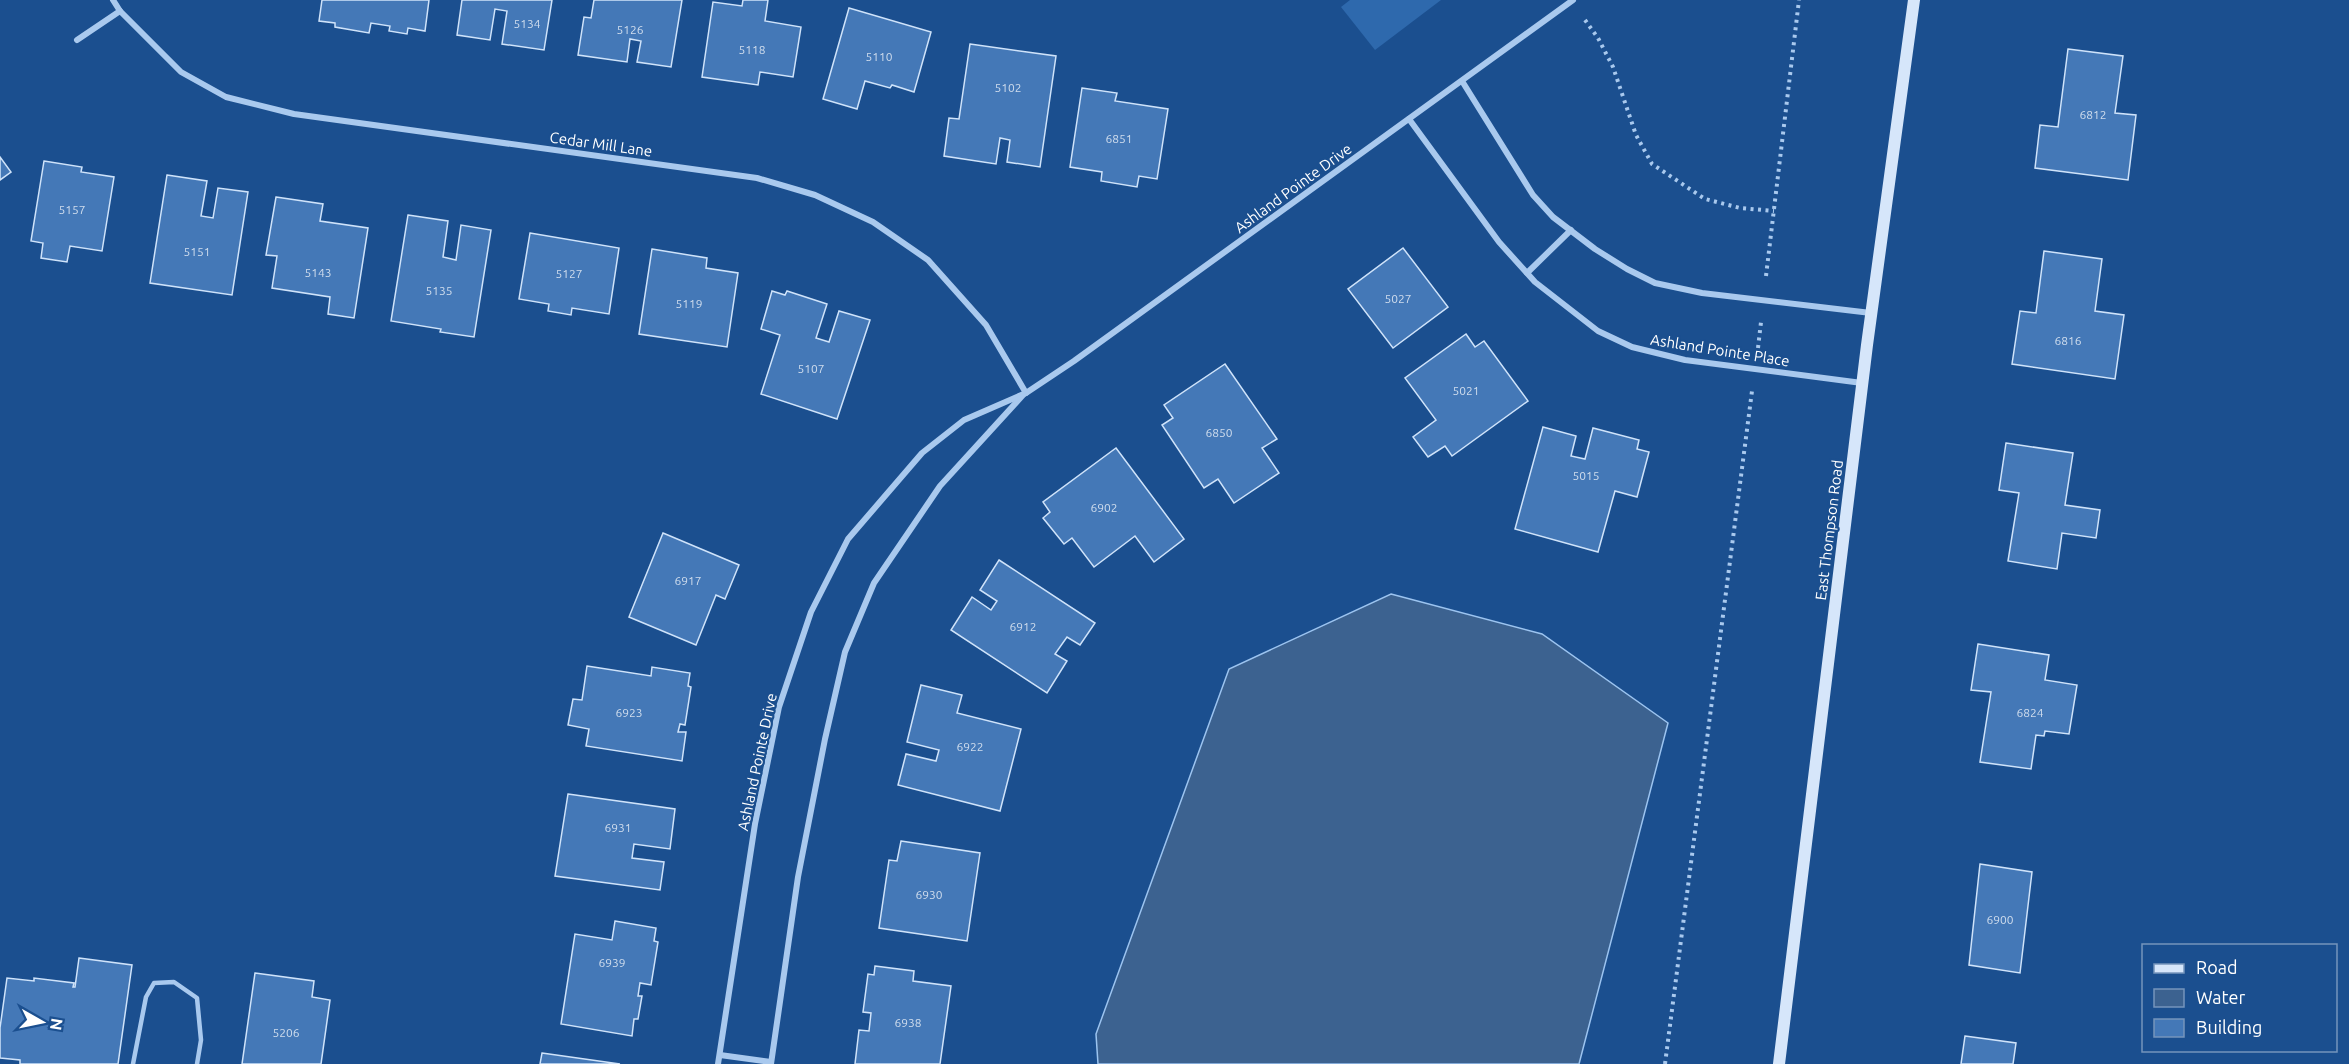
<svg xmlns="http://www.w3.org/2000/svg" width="2349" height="1064" viewBox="0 0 2349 1064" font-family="Ubuntu,sans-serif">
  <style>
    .green { fill: #2e69ad }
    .water { fill: #3c6290; stroke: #9cc4f0; stroke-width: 1.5 }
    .building { fill: #4478b7; stroke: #cfe3fa; stroke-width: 1.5 }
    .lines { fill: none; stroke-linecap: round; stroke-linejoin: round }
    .path { stroke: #a9c9ee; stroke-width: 4; stroke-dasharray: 3 4.5; stroke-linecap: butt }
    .service { stroke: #a9c9ee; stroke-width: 4.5 }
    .minor { stroke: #a9c9ee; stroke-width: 6 }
    .secondary { stroke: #d6e6fa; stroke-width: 12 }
    .labels { text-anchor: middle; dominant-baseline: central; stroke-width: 4.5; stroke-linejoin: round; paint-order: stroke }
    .number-label { font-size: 12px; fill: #d0dded }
    .street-label { font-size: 15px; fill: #fff; stroke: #1b4f8f }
  </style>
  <rect width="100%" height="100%" fill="#1b4f8f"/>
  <polygon class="green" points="1350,0 1441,0 1375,50 1341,7"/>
  <polygon class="water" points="1391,594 1542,634 1668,723 1579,1064 1098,1064 1096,1034 1229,669"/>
  <g class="building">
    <polygon points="322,0 429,0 425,31 408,28 407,34 389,31 390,26 371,23 369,33 335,27 335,23 319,21"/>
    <polygon points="462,0 552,0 544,50 502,44 507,11 495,9 490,40 457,35"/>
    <polygon points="594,0 682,0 671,67 637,62 641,41 630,39 627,62 578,55 584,17 591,18"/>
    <polygon points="743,0 768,0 765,21 801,27 793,77 760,72 758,85 702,77 713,2 742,6"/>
    <polygon points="849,8 931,32 914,92 892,85 890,88 865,81 857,109 823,99"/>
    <polygon points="970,44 1056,56 1040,167 1007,162 1010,140 1000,138 996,164 944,156 949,118 959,119"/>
    <polygon points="2068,49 2123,56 2115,113 2136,115 2128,180 2035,168 2040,125 2058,127"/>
    <polygon points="1082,88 1117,93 1115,101 1168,109 1157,179 1139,176 1137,187 1101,181 1102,172 1070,167"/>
    <polygon points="0,157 11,172 0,180"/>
    <polygon points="44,161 82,167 81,172 114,177 102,251 70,246 67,262 41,258 43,243 31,241"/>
    <polygon points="167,175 207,181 201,216 213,218 218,188 248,192 232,295 150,283"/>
    <polygon points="276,197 323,204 320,221 368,228 354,318 328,314 330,297 272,288 277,256 266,255"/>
    <polygon points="408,215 448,221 443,257 456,260 461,225 491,230 474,337 440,332 441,329 391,321"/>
    <polygon points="530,233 619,248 609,314 572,308 571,315 548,311 549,304 519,299"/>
    <polygon points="1403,248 1448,307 1393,348 1348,289"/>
    <polygon points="652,249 707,258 706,268 738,273 727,347 639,334"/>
    <polygon points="2044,251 2102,259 2095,311 2124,315 2115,379 2012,364 2020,311 2036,313"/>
    <polygon points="772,291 785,295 787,291 827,304 816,338 829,342 839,311 870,320 837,419 761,394 780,335 761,329"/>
    <polygon points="1466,334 1475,347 1484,341 1528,401 1452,456 1445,446 1428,457 1413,437 1436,420 1405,378"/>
    <polygon points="1225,364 1277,439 1262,448 1279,473 1234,503 1218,479 1204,488 1162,425 1173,418 1164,405"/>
    <polygon points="1543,427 1576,436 1571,456 1585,459 1593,428 1639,440 1637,449 1649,452 1637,497 1615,491 1598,552 1515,529"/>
    <polygon points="2006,443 2073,453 2065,505 2100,510 2096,538 2062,533 2057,569 2008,561 2019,493 1999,490"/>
    <polygon points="1116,448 1184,539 1154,562 1135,536 1094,567 1072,538 1064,544 1043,518 1050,512 1043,502"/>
    <polygon points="663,533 739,565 725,599 716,595 696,645 629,617"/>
    <polygon points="999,560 1095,623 1080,645 1067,637 1055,654 1067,661 1047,693 951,630 972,597 991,610 997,601 980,590"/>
    <polygon points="1978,644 2049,655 2045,680 2077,685 2069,734 2045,731 2044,736 2036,735 2031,769 1980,762 1991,692 1971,690"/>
    <polygon points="587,666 651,676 652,667 690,673 688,686 691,687 685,725 680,724 678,732 686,732 682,761 586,746 589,729 568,725 573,699 582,700"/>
    <polygon points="921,685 962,695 957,713 1021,729 1000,811 898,785 906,754 936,761 939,750 907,742"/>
    <polygon points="568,794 675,809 670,849 634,844 632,858 664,862 660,890 555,876"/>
    <polygon points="901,841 980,853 967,941 879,928 889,860 897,861"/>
    <polygon points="1980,864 2032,872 2020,973 1969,965"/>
    <polygon points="615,921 656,928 654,941 658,942 651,985 640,983 638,996 642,996 638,1019 634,1019 632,1036 561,1024 575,934 612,940"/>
    <polygon points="79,958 132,965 118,1064 20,1064 20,1060 0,1058 0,1028 7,978 34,981 34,978 74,983 73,987 75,987"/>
    <polygon points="875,966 914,971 913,981 951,986 940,1064 855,1064 859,1030 869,1031 871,1013 863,1012 868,974 874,975"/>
    <polygon points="255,973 314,981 312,997 330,1000 321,1064 242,1064"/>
    <polygon points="1965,1036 2016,1043 2013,1064 1961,1064"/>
    <polygon points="542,1053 620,1064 540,1064"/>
  </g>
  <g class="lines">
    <g class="path">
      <polyline points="1585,20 1598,38 1613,67 1636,135 1652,164 1705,199 1740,208 1774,211"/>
      <polyline points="1766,276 1799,0"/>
      <polyline points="1758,348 1761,322"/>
      <polyline points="1665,1064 1752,391"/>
    </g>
    <polyline class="service" points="133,1064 146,997 154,983 174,982 197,998 201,1040 197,1064"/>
    <g class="minor">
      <polyline points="113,0 120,11 181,72 226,97 294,114 757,178 815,195 873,222 928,260 986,325 1026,393"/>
      <polyline points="77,40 120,11"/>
      <polyline points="1462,81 1533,195 1553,217 1595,249 1627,269 1655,283 1702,293 1871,313"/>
      <polyline points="1409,119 1499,242 1535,282 1598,331 1632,347 1685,360 1862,383"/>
      <polyline points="1527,273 1571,230"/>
      <polyline points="720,1055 771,1062"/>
      <polyline points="718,1064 755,824 779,707 811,612 848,539 922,453 964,420 1026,393 1074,361 1573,0"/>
      <polyline points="771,1064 798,877 825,739 845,652 874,583 940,486 1023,395"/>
    </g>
    <polyline class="secondary" points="1779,1064 1867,345 1914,0"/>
  </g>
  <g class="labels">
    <g class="number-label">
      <text x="527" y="23">5134</text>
      <text x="630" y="29">5126</text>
      <text x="752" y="49">5118</text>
      <text x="879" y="56">5110</text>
      <text x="1008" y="87">5102</text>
      <text x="2093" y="114">6812</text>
      <text x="1119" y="138">6851</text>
      <text x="72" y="209">5157</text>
      <text x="197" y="251">5151</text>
      <text x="318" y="272">5143</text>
      <text x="569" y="273">5127</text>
      <text x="439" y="290">5135</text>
      <text x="1398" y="298">5027</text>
      <text x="689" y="303">5119</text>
      <text x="2068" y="340">6816</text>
      <text x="811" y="368">5107</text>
      <text x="1466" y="390">5021</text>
      <text x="1219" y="432">6850</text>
      <text x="1586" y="475">5015</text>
      <text x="1104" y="507">6902</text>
      <text x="688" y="580">6917</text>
      <text x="1023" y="626">6912</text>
      <text x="629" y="712">6923</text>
      <text x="2030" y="712">6824</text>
      <text x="970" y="746">6922</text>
      <text x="618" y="827">6931</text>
      <text x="929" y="894">6930</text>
      <text x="2000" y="919">6900</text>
      <text x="612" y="962">6939</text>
      <text x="908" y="1022">6938</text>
      <text x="286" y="1032">5206</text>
    </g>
    <g class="street-label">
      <text transform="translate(601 144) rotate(8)">Cedar Mill Lane</text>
      <text transform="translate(1293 188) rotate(-36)">Ashland Pointe Drive</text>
      <text transform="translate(1720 350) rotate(9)">Ashland Pointe Place</text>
      <text transform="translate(1829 530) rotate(-83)">East Thompson Road</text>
      <text transform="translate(757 762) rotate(-78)">Ashland Pointe Drive</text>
    </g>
  </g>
  <rect x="2142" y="944" width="195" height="108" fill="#1b4f8f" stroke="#7695bc" stroke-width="1.5"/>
  <rect x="2154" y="964" width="30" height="9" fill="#d6e6fa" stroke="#7695bc" stroke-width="1.5"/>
  <text x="2196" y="974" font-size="18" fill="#ffffff">Road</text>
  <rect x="2154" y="989" width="30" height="18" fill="#3c6290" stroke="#7695bc" stroke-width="1.5"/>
  <text x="2196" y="1004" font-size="18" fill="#ffffff">Water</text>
  <rect x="2154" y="1019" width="30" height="18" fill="#4478b7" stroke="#7695bc" stroke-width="1.5"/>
  <text x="2196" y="1034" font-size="18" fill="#ffffff">Building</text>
  <g transform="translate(42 1022) rotate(99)" stroke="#1b4f8f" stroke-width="4.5" paint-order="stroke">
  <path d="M0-4.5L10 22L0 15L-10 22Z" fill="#ffffff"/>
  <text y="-9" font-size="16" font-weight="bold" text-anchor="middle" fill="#ffffff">N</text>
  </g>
</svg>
